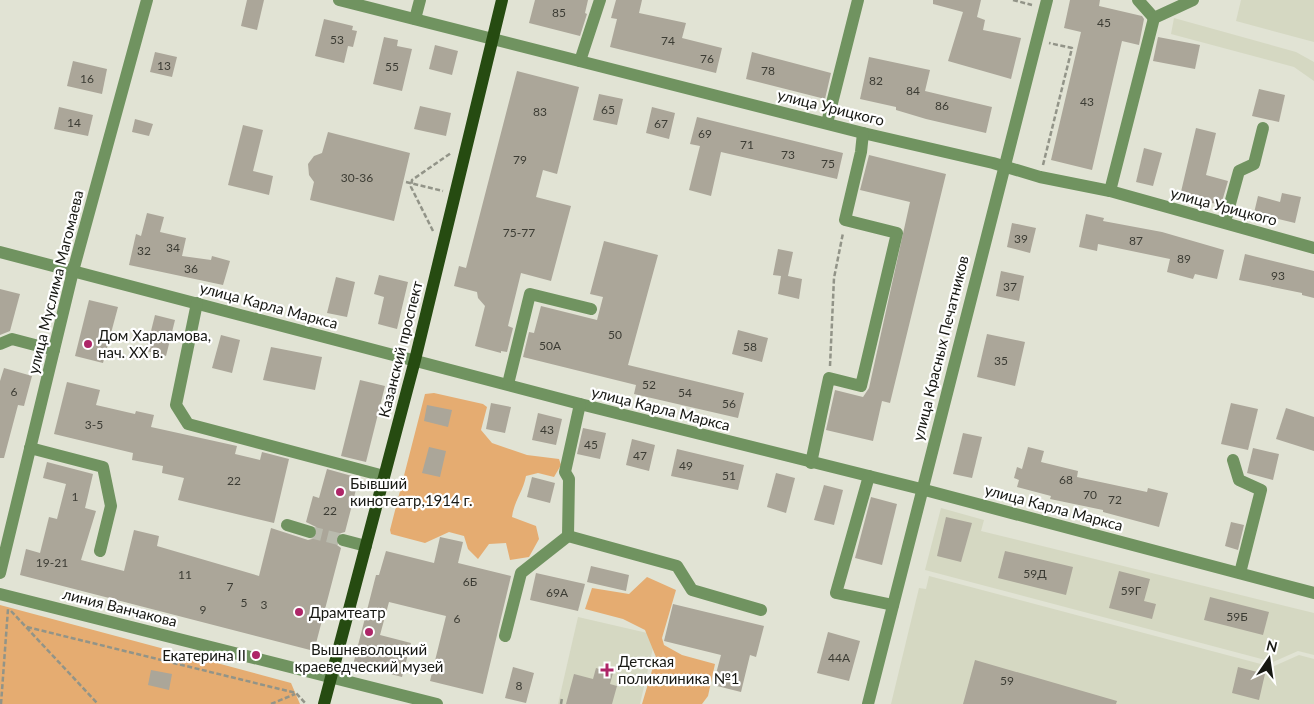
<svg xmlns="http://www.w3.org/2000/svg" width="1314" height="704" viewBox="0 0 1314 704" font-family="Lato,sans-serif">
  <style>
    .built { fill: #d5d8c2 }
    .green { fill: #e5ac71 }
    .building { fill: #aba699 }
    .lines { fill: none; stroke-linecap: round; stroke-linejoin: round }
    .minor-tunnel { stroke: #b9baad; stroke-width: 12; stroke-dasharray: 12 6; stroke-linecap: butt }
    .path { stroke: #929488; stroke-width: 2.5; stroke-dasharray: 5 2.5; stroke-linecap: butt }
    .minor { stroke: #709360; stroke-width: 12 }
    .major { stroke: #264b11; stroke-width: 12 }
    .poi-dot { fill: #ae2668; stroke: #fff; stroke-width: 2 }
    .labels { text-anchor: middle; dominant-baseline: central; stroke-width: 4.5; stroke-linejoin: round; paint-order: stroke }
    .number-label { font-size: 12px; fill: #3c3c34 }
    .street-label { font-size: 15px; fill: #171813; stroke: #fff }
    .poi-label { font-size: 15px; fill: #171813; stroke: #fff; text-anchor: start }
  </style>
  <rect width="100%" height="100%" fill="#e1e3d4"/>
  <g class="built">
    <polygon points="1241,0 1314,0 1314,42 1236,21"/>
    <polygon points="1174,18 1296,52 1314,62 1314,81 1294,67 1171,34"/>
    <polygon points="941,508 984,520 981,531 1314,613 1314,655 1298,651 1273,662 925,570"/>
    <polygon points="929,576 1272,667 1299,655 1314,659 1314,704 891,704 919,588 926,589"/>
    <polygon points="578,617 656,635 640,704 558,704"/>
  </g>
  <g class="green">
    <path d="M434,393L483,404L487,407L481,430L492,443L527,455L559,459L561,465L554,477L538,473L526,476C523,492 514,501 512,517L536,526L539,539L529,557L510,560L506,543L489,544L478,559L468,549L464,536L449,532L425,543L391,534L390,530L425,394Z"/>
    <polygon points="647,577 676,590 662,638 664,645 682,655 715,664 708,696 702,704 642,704 656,657 645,630 623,619 585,609 592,588 629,594"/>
    <polygon points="0,605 291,683 300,704 0,704"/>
  </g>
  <g class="building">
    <polygon points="247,0 264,0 257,30 241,26"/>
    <polygon points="535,0 588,0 585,13 587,14 580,36 529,23"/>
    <polygon points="616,0 642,0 639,13 686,23 682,38 722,48 716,73 610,47 617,19 611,18"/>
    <polygon points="933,0 981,0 977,17 985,20 983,30 1021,38 1011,79 948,61 963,12 933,4"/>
    <polygon points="1070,0 1100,0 1099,6 1142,16 1144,19 1139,45 1122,41 1092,170 1051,160 1081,32 1064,28"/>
    <polygon points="324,19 353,26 352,30 357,31 353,47 348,46 344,63 315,56"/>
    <polygon points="384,37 398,40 397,46 412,49 402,91 373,84"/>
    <polygon points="1158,37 1200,45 1195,69 1153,61"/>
    <polygon points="435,45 458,51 452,75 429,69"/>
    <polygon points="155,52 177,57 172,77 150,72"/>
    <polygon points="752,52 831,73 825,99 746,79"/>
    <polygon points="869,57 930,70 925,91 992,107 986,133 926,119 896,110 896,107 860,99"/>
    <polygon points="73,61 107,69 102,94 67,86"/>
    <polygon points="517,71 579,87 557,174 543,170 536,197 571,206 551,281 521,273 508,326 513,328 507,352 501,351 501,353 475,346 485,306 478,298 477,292 454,286 459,266 466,268"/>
    <polygon points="1259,89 1285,95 1279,122 1252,116"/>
    <polygon points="599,94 623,99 617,125 593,120"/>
    <polygon points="420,106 451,113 446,136 414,129"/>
    <polygon points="59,107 93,115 88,136 54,129"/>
    <polygon points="652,107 675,113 669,139 646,133"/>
    <polygon points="697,117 843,153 837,179 721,152 711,196 689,190 700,146 690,144"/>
    <polygon points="135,119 153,124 149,136 132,132"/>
    <polygon points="243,125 263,130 253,171 273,176 269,195 228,185"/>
    <polygon points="1196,128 1216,133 1206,175 1228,181 1221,205 1180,196"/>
    <polygon points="328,132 410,153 394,221 310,200 314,182 309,175 308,164 314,156 322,153"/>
    <polygon points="1144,148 1162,153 1153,186 1136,182"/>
    <polygon points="869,155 946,174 890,403 882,401 873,441 826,430 835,390 863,397 869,388 910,202 860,190"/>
    <polygon points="1282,193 1301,197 1295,223 1254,213 1258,196 1280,202"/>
    <polygon points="147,213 164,217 160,232 186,238 182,256 211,260 212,256 230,261 223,285 129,265 136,234 141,236"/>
    <polygon points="1086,214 1104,218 1103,221 1162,232 1224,250 1217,279 1195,274 1193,279 1167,272 1170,259 1098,244 1097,251 1079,247"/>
    <polygon points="1012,223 1036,228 1030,253 1007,247"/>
    <polygon points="604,241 658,255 628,365 744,393 738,418 634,394 636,385 523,357 529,332 534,333 541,306 597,320 603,297 590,294"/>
    <polygon points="778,249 793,252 788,276 802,279 799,299 778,294 781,276 773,275"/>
    <polygon points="1245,254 1314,271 1314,298 1302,295 1302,293 1239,280"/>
    <polygon points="1001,271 1024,276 1019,301 996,296"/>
    <polygon points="379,275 408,282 397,329 378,324 384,297 374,294"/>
    <polygon points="336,277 355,282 347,317 327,313"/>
    <polygon points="0,289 20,294 10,331 0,335"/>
    <polygon points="89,300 118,307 103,363 75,356"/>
    <polygon points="155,315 175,320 166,356 146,351"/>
    <polygon points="738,330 768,338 762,362 732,354"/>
    <polygon points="987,334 1025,342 1015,386 977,377"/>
    <polygon points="221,335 240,340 232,373 212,368"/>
    <polygon points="271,347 322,357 315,390 263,380"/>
    <polygon points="4,368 32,376 24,406 18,405 4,458 0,458 0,381"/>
    <polygon points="360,380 385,386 366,462 341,456"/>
    <polygon points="67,382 100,390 96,405 135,414 136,411 154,415 151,427 237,446 235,454 260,460 262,452 289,459 274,523 178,500 184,478 162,473 163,466 132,460 133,453 54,434"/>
    <polygon points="491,403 511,407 505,433 486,429"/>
    <polygon points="1231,403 1258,409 1248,450 1221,444"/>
    <polygon points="427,405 452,410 448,427 424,421"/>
    <polygon points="1286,408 1314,417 1314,451 1276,439"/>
    <polygon points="538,413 562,419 556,445 532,440"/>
    <polygon points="583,428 606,433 600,459 577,454"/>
    <polygon points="963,433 982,437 972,478 953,474"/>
    <polygon points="632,439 655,445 649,471 626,465"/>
    <polygon points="429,447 446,451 440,477 422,473"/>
    <polygon points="1028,447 1044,451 1041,462 1078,471 1077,477 1147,492 1148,488 1168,493 1159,527 1103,512 1103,510 1050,499 1051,496 1017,487 1019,480 1014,478 1017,467 1022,469"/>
    <polygon points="1253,448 1279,454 1273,480 1247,473"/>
    <polygon points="677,449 744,465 738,490 671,476"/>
    <polygon points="47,462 93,474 85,508 96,511 81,560 124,571 134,530 159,536 157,546 259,576 271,528 308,540 316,538 318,531 316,527 306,522 313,496 319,498 327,469 359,478 345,532 338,534 335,538 337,545 341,548 314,651 20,575 26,549 40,553 49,517 57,519 66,484 43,478"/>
    <polygon points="776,473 795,478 786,513 767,507"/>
    <polygon points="532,477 555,483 550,503 527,497"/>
    <polygon points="824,485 843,490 834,525 814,520"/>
    <polygon points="871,497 897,504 882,565 855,558"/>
    <polygon points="946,517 972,523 961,562 937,556"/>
    <polygon points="1231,522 1244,525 1238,550 1225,546"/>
    <polygon points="440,537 463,542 458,563 511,576 483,694 430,681 446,616 389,602 380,635 411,643 402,677 357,665 354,661 376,575 379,575 386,551 434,563"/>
    <polygon points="1005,551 1073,567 1066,595 998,578"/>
    <polygon points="591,566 629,575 626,591 587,582"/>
    <polygon points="1119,571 1150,579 1144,601 1156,604 1152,619 1109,608"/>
    <polygon points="536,573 585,584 578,611 530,600"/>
    <polygon points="1210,597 1269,612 1263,635 1204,620"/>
    <polygon points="673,604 764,626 756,657 750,655 741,692 713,685 721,655 664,641"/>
    <polygon points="828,632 860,641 849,681 817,673"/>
    <polygon points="975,660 1117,701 1116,704 963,704"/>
    <polygon points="513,667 534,673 526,703 505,698"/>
    <polygon points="1238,667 1265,674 1259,700 1232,693"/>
    <polygon points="596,668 613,673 610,684 617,686 612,704 566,704 574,674 593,679"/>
    <polygon points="151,670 172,674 169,690 148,685"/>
  </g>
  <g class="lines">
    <polyline class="minor-tunnel" points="310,532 343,540"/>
    <g class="path">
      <polyline points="1013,0 1032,5"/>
      <polyline points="1043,165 1072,48 1049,43"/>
      <polyline points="406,182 443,191"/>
      <polyline points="433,231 411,187 412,180 451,153"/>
      <polyline points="830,366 834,278 843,233"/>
      <polyline points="11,611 98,704"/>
      <polyline points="27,627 296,693 306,704"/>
      <polyline points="1,704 8,609"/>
      <polyline points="271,704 295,694"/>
      <polyline points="561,704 562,698"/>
    </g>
    <g class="minor">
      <polyline points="339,0 863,133 993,163 1040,177 1110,191 1314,248"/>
      <polyline points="1138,0 1154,18"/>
      <polyline points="415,19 420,0"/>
      <polyline points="580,61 600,0"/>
      <polyline points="827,123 858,0"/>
      <polyline points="1110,191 1154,18 1193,0"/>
      <polyline points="1225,222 1239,171 1254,164 1263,128"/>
      <polyline points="0,252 580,404 921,489 1314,593"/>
      <polyline points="197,303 176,405 188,424 384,476"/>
      <polyline points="0,344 12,339 54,350"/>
      <polyline points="508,384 530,294 591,309"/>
      <polyline points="580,404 565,472 569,479 568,536 677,566 692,590 761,610"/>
      <polyline points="30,448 103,467 111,506 100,551"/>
      <polyline points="1233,460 1239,480 1261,490 1240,573"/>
      <polyline points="811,463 829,378 861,386 897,233 845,220 861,152 863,133"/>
      <polyline points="869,476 836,593 893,605"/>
      <polyline points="287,525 310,532"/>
      <polyline points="343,540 366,546"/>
      <polyline points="0,573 73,271 147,0"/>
      <polyline points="0,594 437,704"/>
      <polyline points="505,636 521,573 568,536"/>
      <polyline points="868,704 1047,0"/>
    </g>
    <polyline class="major" points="324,704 415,360 502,0"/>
  </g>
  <g class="poi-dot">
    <circle cx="88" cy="344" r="5"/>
    <circle cx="340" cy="492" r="5"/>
    <circle cx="299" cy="612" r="5"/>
    <circle cx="369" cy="632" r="5"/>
    <circle cx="256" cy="655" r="5"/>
    <path d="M604.5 662.5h5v5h5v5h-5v5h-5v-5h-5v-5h5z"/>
  </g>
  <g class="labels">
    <g class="number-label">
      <text x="559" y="12">85</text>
      <text x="1104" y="22">45</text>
      <text x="337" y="39">53</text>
      <text x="668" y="40">74</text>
      <text x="707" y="58">76</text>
      <text x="164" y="65">13</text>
      <text x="392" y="66">55</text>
      <text x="768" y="70">78</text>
      <text x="87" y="78">16</text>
      <text x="876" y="80">82</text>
      <text x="913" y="90">84</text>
      <text x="1087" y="101">43</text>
      <text x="942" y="105">86</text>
      <text x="608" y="109">65</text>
      <text x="540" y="111">83</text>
      <text x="74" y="122">14</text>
      <text x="661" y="123">67</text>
      <text x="705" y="133">69</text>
      <text x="747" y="144">71</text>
      <text x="788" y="154">73</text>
      <text x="520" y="159">79</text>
      <text x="828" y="163">75</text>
      <text x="357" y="177">30-36</text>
      <text x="519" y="232">75-77</text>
      <text x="1021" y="238">39</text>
      <text x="1136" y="240">87</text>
      <text x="173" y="247">34</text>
      <text x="144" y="250">32</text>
      <text x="1184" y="258">89</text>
      <text x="191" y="268">36</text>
      <text x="1278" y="275">93</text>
      <text x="1010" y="286">37</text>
      <text x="615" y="334">50</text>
      <text x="550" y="345">50А</text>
      <text x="750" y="346">58</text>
      <text x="1001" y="360">35</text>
      <text x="649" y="384">52</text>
      <text x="14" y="391">6</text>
      <text x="685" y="392">54</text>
      <text x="729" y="403">56</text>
      <text x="94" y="424">3-5</text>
      <text x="547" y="429">43</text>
      <text x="591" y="444">45</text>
      <text x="640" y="455">47</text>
      <text x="686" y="465">49</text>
      <text x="729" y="475">51</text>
      <text x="1066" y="479">68</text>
      <text x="234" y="480">22</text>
      <text x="1090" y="494">70</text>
      <text x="75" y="496">1</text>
      <text x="1115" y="499">72</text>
      <text x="330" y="510">22</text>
      <text x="52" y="562">19-21</text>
      <text x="1035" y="573">59Д</text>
      <text x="185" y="574">11</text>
      <text x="470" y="581">6Б</text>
      <text x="230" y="586">7</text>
      <text x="1131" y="590">59Г</text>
      <text x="557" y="592">69А</text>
      <text x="244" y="602">5</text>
      <text x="264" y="604">3</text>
      <text x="203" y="609">9</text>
      <text x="1237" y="616">59Б</text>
      <text x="457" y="618">6</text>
      <text x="839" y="657">44А</text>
      <text x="1007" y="680">59</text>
      <text x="519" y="685">8</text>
    </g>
    <g class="street-label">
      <text transform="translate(831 107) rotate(14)">улица Урицкого</text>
      <text transform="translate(1224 206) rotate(15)">улица Урицкого</text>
      <text transform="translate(55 282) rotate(-76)">улица Муслима Магомаева</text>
      <text transform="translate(269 305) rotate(15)">улица Карла Маркса</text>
      <text transform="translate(940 348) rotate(-76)">улица Красных Печатников</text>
      <text transform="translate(400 349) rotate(-76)">Казанский проспект</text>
      <text transform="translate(661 408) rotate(14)">улица Карла Маркса</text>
      <text transform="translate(1054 507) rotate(15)">улица Карла Маркса</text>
      <text transform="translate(120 607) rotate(14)">линия Ванчакова</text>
    </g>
    <g class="poi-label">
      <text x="98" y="335">Дом Харламова,<tspan x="98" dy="17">нач. XX в.</tspan></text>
      <text x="350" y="483">Бывший<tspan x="350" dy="17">кинотеатр,1914 г.</tspan></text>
      <text x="309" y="612">Драмтеатр</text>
      <text x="369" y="649" text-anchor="middle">Вышневолоцкий<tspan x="369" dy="17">краеведческий музей</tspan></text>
      <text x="246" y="655" text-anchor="end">Екатерина II</text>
      <text x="618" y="661">Детская<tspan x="618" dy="17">поликлиника №1</tspan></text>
    </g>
  </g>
  <g transform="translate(1269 659) rotate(13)" stroke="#ffffff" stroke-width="4" paint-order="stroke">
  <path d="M0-4L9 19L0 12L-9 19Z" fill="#171813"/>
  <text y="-8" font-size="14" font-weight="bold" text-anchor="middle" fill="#171813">N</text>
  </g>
</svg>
